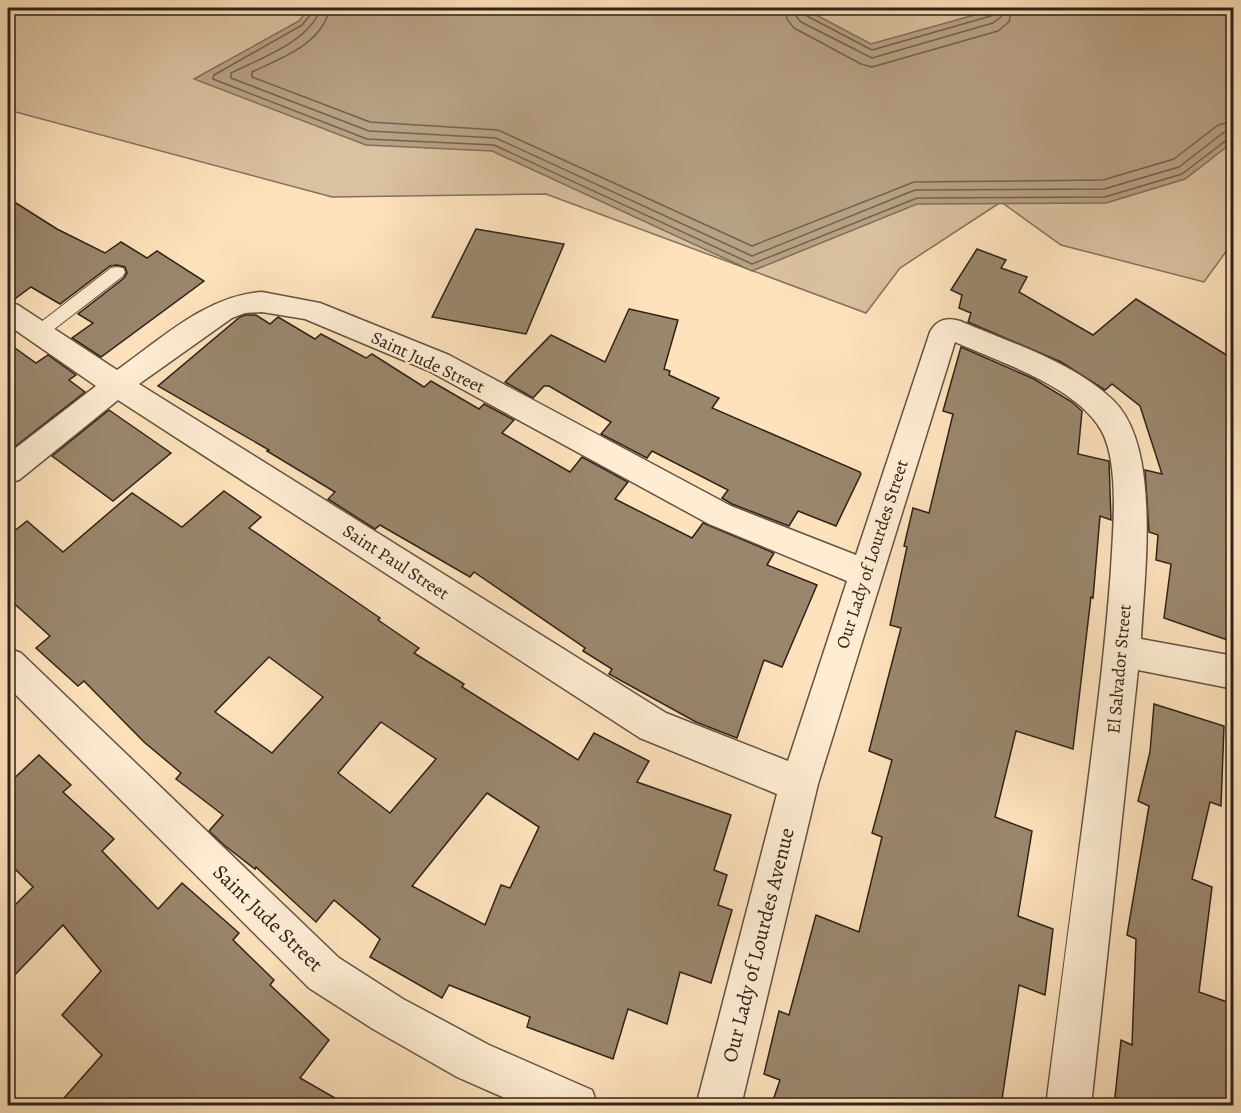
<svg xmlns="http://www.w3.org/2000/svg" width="1241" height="1113" viewBox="0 0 1241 1113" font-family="Alegreya,serif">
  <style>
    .green { fill: #dac1a0; stroke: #84725c; stroke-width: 1.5 }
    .water { fill: #b7a184; stroke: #816e58; stroke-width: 1.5 }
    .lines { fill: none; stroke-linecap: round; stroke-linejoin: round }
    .shore { stroke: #73624e; stroke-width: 1.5 }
    .building { fill: #9a866d; stroke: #2f2217; stroke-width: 1.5; fill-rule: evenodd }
    .lane-casing { stroke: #625240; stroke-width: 2 }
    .street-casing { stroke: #625240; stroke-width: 3 }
    .lane { fill: #feecd3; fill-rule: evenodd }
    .street { fill: #feecd3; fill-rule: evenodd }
    .labels { text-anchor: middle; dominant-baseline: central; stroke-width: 4.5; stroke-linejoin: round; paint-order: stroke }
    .street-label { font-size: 18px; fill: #2f2217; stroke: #feecd3 }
    .near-street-label { font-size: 21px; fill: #2f2217; stroke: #feecd3 }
  </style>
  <rect width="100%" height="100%" fill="#fde2bc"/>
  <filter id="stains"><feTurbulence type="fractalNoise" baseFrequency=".00333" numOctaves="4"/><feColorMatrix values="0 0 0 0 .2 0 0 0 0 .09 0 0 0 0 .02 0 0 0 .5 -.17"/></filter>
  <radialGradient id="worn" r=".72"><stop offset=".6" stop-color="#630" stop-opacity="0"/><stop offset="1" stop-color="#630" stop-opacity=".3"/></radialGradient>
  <polygon class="green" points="8,8 1233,8 1233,242 1204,282 1061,245 1001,202 900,268 866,313 546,194 332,197 8,110"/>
  <polygon class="water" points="309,8 803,8 871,44 999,8 1233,8 1233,142 1185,179 1106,203 917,204 752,271 492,151 366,145 194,79 299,21"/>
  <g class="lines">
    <g class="shore">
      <polyline points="313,8 312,13 302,25 214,75 213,79 367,139 494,145 752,264 917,198 1105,197 1182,174 1228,139 1234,138"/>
      <path d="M321,8C309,42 261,58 231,73V78L369,131L496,138L752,256L915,190L1104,189L1179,167L1223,133L1234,130"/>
      <path d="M330,8C321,45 283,57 252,72V77L370,122L498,130L752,246L914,182L1103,180L1174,159L1218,125L1234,121"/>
      <polyline points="785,8 787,19 794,28 861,64 872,67 998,31 1009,22 1012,8"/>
      <polyline points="794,8 795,15 801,22 872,58 993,23 1001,17 1003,8"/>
      <polyline points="801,8 805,15 872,50 991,16 995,13 996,8"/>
    </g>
  </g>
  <g class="building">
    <polygon points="8,198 57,229 105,253 121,242 147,258 157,251 204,281 101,357 72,338 93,323 78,314 124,278 127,273 125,267 117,265 110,266 60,304 31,287 12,301 8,300"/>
    <polygon points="476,229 564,244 526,334 432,317"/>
    <polygon points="977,249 1006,260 1001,268 1027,277 1019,292 1093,335 1136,299 1233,359 1233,642 1164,618 1171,564 1156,560 1158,535 1149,532 1145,470 1162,474 1140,406 1112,384 1105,390 1061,362 968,322 971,313 959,308 962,295 951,290"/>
    <polygon points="629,309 678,320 664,369 670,371 669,375 719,398 712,408 860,472 861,474 836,526 798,511 789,526 732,504 722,498 728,490 652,451 647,458 601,434 611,422 549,386 544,386 533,398 505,382 551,335 605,362"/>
    <polygon points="245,315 256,315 270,324 278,317 315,339 321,334 366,358 372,354 424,387 431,381 479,409 484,404 514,420 502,433 570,472 582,457 628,482 615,499 692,538 703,523 774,553 767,565 817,585 782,667 764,660 737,738 696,722 609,674 612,669 583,651 585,648 474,572 470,577 380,525 375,529 328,499 335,492 267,451 269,450 158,386 240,317"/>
    <polygon points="8,343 36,363 48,355 76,375 69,380 85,392 8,452"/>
    <polygon points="961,347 1034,379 1072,402 1082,411 1078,454 1109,461 1111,520 1100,516 1093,598 1091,597 1073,749 1016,731 995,817 1032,831 1018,916 1053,929 1045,995 1019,985 1001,1106 771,1106 780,1080 764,1074 779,1011 789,1015 816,915 859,932 882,837 872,833 892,760 869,751 901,628 890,625 907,547 904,546 913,508 929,513 953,414 943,411"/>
    <polygon points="109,410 171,453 113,501 52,456"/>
    <path d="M224,491L261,517L249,528L380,618L378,620L419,648L414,653L464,684L462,687L578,760L594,733L649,761L637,782L731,815L714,870L727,875L718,905L732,910L711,983L680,972L667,1024L628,1009L613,1059L527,1027L530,1017L449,985L442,998L370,957L380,939L334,900L316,922L256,867L255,869L224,845L209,831L223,815L176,779L181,773L144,742L84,681L78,686L36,648L50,636L8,598V536L27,521L63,552L132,493L182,527ZM269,657L323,697L272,753L215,712ZM381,722L436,759L390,813L338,773ZM487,793L539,827L510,888L501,885L485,925L412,886Z"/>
    <polygon points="1154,704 1224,726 1221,806 1210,802 1192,879 1212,887 1199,992 1233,1004 1233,1106 1114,1106 1121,1040 1132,1045 1136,939 1127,935 1149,806 1138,801 1150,752"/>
    <polygon points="39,755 71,785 63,792 114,839 102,851 158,909 182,883 239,933 233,940 274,980 270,985 329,1040 300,1078 349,1106 57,1106 102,1055 62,1015 101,971 63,925 8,982 8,912 33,887 8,862 8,784"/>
  </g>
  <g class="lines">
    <defs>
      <polygon id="lane" points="117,267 123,268 125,272 123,276 44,337 32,337 30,333 32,329 111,268"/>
      <g id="street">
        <path d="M262,292L320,303L449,355L731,506L856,555L930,332C937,319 947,317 960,321C1011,343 1071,361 1113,400C1162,447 1144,576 1141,639L1234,656V689L1138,670L1091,1106H1046C1058,1011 1070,916 1083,822C1094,737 1105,654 1111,569C1113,531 1120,463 1101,430C1076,386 999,362 955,342L818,784L741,1106H696L777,794L640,738L118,400L19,480L8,483V454L96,386L8,325V302L18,305L117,370C160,340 207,295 262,292ZM262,312L305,319L429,371L709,524L847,581L788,761L666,713L139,384L232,318L245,313Z"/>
        <polygon points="8,648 21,653 339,958 403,999 489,1045 592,1090 598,1106 523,1106 457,1077 373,1029 309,988 8,687"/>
      </g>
    </defs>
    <use href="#lane" class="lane-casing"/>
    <use href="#street" class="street-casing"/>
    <use href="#lane" class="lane"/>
    <use href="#street" class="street"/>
  </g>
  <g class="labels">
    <g class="street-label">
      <text transform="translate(428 362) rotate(25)">Saint Jude Street</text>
      <text transform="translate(872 554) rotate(-72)">Our Lady of Lourdes Street</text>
      <text transform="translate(396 562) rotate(33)">Saint Paul Street</text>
      <text transform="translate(1119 669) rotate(-85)">El Salvador Street</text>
    </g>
    <g class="near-street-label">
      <text transform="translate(268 918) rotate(44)">Saint Jude Street</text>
      <text transform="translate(758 945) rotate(-76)">Our Lady of Lourdes Avenue</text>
    </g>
  </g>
  <rect width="1241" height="1113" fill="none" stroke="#fde2bc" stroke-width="30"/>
  <rect x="9" y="9" width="1223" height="1095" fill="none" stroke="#2f2217" stroke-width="3"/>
  <rect x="15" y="15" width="1211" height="1083" fill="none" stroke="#2f2217" stroke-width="1.5"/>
  <rect width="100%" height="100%" filter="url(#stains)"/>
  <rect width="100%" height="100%" fill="url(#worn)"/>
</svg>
